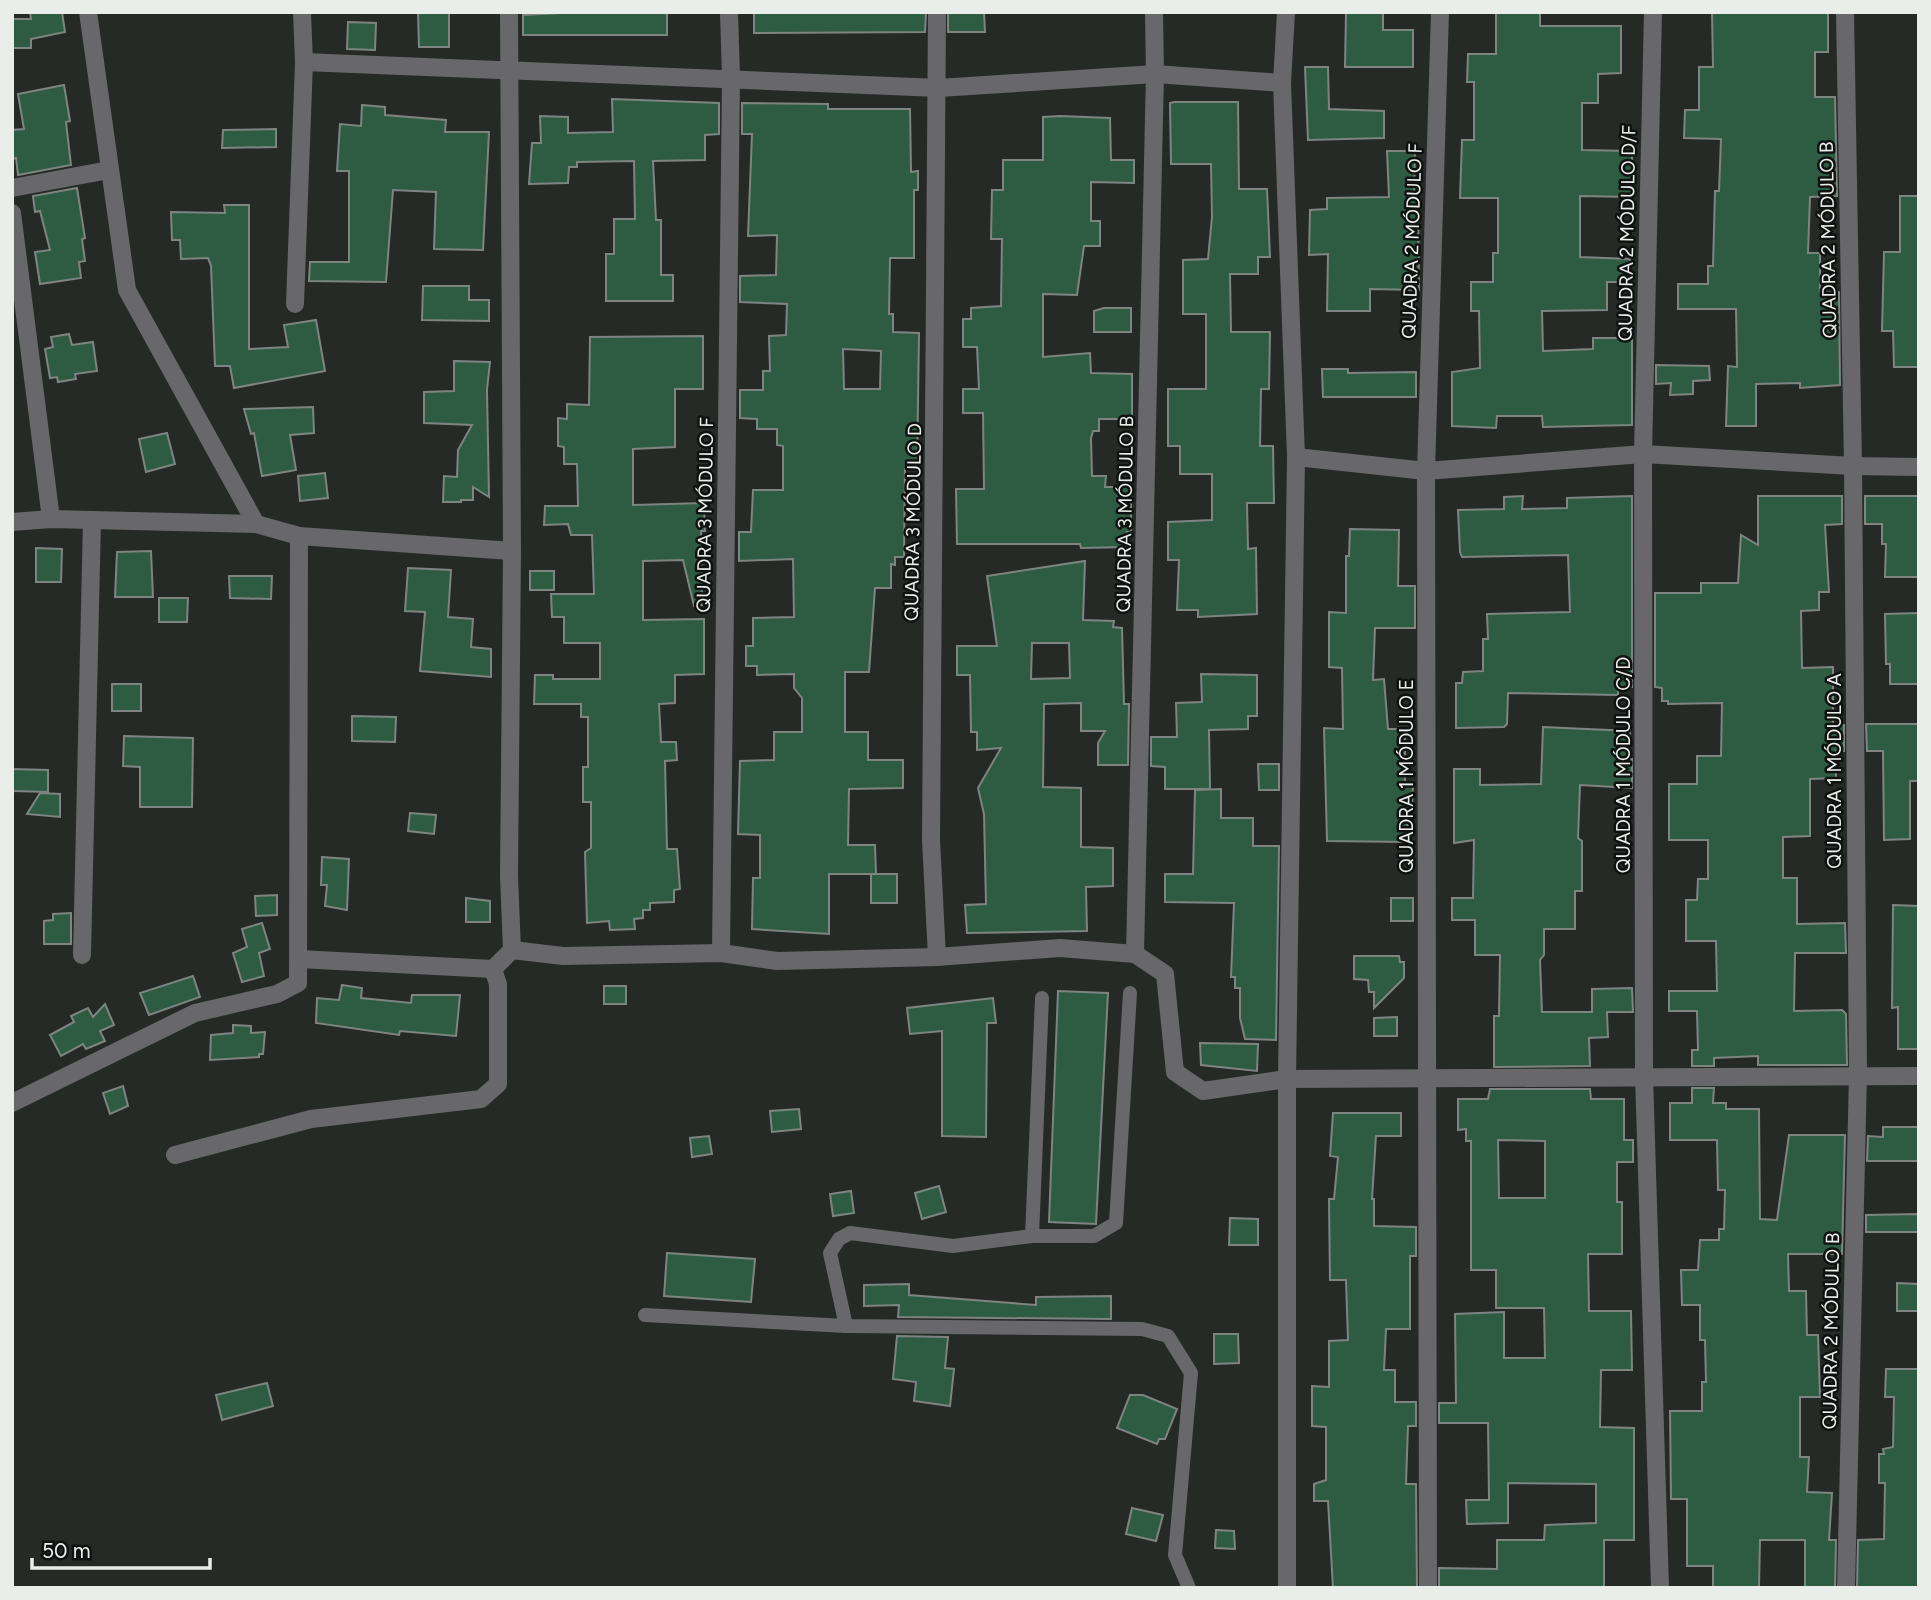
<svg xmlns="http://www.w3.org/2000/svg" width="1931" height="1600" viewBox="0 0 1931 1600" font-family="Figtree,sans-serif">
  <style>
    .building { fill: #2e5c42; stroke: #7e8480; stroke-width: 2; fill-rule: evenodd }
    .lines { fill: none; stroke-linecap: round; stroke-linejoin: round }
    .lane { stroke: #686769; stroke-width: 14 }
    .street { stroke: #686769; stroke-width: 18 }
    .labels { text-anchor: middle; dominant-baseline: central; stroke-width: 5; stroke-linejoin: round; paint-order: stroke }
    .street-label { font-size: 19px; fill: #eaeeeb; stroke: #0f1210 }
  </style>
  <rect width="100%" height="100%" fill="#252a27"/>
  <g class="building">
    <polygon points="30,12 62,12 65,32 31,39 31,48 12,48 12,19 31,19"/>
    <polygon points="418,12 449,12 449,47 419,47"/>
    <polygon points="581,12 667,12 667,35 523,35 523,15"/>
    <polygon points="754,12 926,12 925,32 754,33"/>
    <polygon points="948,12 984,12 985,32 948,32"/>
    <polygon points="1346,12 1383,12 1383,30 1413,30 1413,67 1345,67"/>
    <polygon points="1496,12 1540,12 1540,26 1621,26 1621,73 1598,74 1598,103 1582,103 1582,150 1632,151 1632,197 1580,196 1580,257 1630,259 1630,282 1607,282 1607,310 1542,311 1543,351 1593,349 1593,338 1632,338 1632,425 1543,427 1542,416 1497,416 1496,428 1452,426 1452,372 1480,368 1479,311 1471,311 1471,282 1493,282 1493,253 1498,253 1498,198 1460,198 1462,140 1474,140 1474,82 1467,82 1468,54 1496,54"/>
    <polygon points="1712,12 1828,12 1828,52 1815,52 1815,97 1835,97 1837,196 1810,197 1808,253 1820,253 1820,292 1839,292 1840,385 1800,388 1800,383 1756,384 1756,426 1726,426 1728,366 1737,367 1736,309 1678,309 1678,284 1708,284 1708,266 1713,266 1715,191 1719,191 1721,139 1684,138 1685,110 1699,110 1699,67 1713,67"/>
    <polygon points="348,22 376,23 375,50 347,49"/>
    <polygon points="1305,67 1328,67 1329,109 1384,111 1384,138 1308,140"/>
    <polygon points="64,85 70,121 66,122 71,165 18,175 16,158 12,159 12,130 24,129 18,94"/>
    <polygon points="612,99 719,103 719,134 705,135 705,160 653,161 656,220 661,220 661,275 673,275 673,301 606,301 606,254 614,254 614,219 635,219 634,161 577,162 577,167 569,167 568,183 529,184 532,143 541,143 540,116 568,117 568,133 613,132"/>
    <polygon points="1174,102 1238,102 1239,189 1267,189 1270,257 1258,257 1258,274 1230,274 1231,332 1270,332 1269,389 1261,389 1260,446 1273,446 1274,503 1247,503 1248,549 1256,548 1257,614 1198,617 1198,610 1177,610 1179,560 1168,560 1168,522 1212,520 1212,474 1180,474 1180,446 1168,446 1168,389 1206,389 1206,314 1183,314 1183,260 1208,259 1212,217 1211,164 1171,164 1170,103"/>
    <path d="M742,103L828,104V109H910L911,172L918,171V190H914V258H890L889,314H893V332L919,333L917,469H905L904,557H895V565L891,564V588H875L869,672H845V732H868V760H903V788L849,789L848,845H875L876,874H829V934L752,929L753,878H760V835L738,834L740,761L774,760V732H802V698L794,688V674L757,675V666H746V646H753V618L794,617L793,559L739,561V532H751L753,490H783V446L777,445V429H757V419L740,418V390H763V371H770L769,336L786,335L787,304L740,302V276L776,275L777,235L748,236L752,134H742ZM843,349L881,351L880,389H844Z"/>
    <polygon points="362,105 385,107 385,115 446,120 445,132 489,132 483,250 434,249 436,192 393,190 386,282 309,281 310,262 349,262 349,171 337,171 340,124 361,126"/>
    <polygon points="1060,116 1110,118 1111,160 1134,160 1134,183 1091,182 1091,221 1100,221 1100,246 1084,246 1077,295 1043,294 1043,357 1090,353 1091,373 1132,374 1132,419 1099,419 1099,431 1093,431 1091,438 1092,476 1106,476 1105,487 1131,487 1131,532 1127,532 1127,547 1081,548 1080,544 957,544 956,489 984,489 983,413 963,413 963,389 979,389 977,347 963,347 963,319 971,319 971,308 1001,306 1002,239 991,239 992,190 1003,190 1003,160 1043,160 1043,117"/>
    <polygon points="276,129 276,147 222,148 223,130"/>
    <polygon points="1387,151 1415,151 1414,196 1418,196 1419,290 1370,289 1370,311 1327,311 1328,254 1309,255 1310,210 1327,209 1327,198 1389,197"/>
    <polygon points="77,188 85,238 82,239 85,261 79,262 81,278 40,284 35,252 50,250 40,211 35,212 33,196"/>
    <polygon points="1900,196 1919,196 1919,367 1894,367 1893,331 1882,331 1884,252 1900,252"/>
    <polygon points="224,205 249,205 249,349 288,347 284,325 316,320 325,371 234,388 230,366 215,366 211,266 208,258 181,259 180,240 172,240 171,212 225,213"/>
    <polygon points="423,286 469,286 469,300 489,300 489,321 422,320"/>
    <polygon points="1104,308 1131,308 1131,332 1094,332 1094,311"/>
    <polygon points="69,334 72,345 93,342 97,371 75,374 76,379 58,382 57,377 50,378 45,349 53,347 51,337"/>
    <polygon points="703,336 703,389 675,389 675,447 633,449 633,505 704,503 705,531 701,531 702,605 694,606 683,560 643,561 643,620 704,619 704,674 675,675 675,703 659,704 661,742 676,742 677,760 665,761 667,849 677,849 680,889 674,890 674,902 650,903 650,910 643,910 643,918 634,919 635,929 610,930 609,921 587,923 585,852 591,848 591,802 583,802 583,767 588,767 588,717 581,717 581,704 534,704 535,675 553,675 553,679 600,679 600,643 564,643 564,617 552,617 551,594 594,594 592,535 571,535 568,524 544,525 545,506 578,506 577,464 564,464 564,447 558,446 558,418 567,419 567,404 589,405 590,337"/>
    <polygon points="454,361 490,362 487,390 489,497 473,487 473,500 461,500 461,502 443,502 444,476 457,477 458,450 472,425 424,423 424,392 454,391"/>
    <polygon points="1656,365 1709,366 1710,380 1693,381 1693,394 1670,395 1671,383 1656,384"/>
    <polygon points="1322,369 1348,369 1348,373 1416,372 1416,397 1323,397"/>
    <polygon points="313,407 314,433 290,435 296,470 262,476 254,433 251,434 244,409"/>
    <polygon points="167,433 175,464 146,472 139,439"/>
    <polygon points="325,473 328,498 300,501 298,476"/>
    <polygon points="1523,496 1522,509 1567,508 1567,498 1632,496 1632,687 1618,686 1618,695 1508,693 1507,724 1504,727 1456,728 1456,683 1462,683 1463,672 1483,671 1483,639 1488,639 1487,614 1570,612 1568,555 1462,557 1460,552 1458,510 1504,509 1504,497"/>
    <polygon points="1758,496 1842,496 1842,524 1825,525 1829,592 1819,592 1819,610 1801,611 1802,668 1833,667 1833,726 1844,725 1844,751 1836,751 1836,778 1810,779 1810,836 1783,837 1783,878 1797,878 1797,924 1845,923 1846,953 1795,953 1794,1011 1842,1010 1846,1014 1847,1065 1758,1065 1758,1056 1714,1058 1714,1066 1692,1066 1692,1050 1698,1050 1697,1011 1669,1011 1669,991 1717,991 1716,941 1686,941 1686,900 1697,900 1698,879 1708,879 1708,840 1669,840 1669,784 1697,784 1697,756 1721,756 1722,703 1668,704 1668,701 1662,701 1662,688 1655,687 1655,593 1701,593 1701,583 1738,583 1741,535 1758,545"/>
    <polygon points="1865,496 1919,496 1919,577 1885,577 1886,544 1882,544 1882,524 1865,524"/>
    <polygon points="1350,529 1399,530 1398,586 1415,586 1415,628 1375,628 1373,680 1384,679 1388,729 1405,729 1405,786 1413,786 1412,807 1407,807 1408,842 1327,841 1324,728 1343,729 1342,668 1329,667 1329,612 1346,613 1346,556 1349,556"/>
    <polygon points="36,548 62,549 61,582 36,582"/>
    <polygon points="151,551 153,597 115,597 117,552"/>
    <path d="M1085,561L1083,620L1114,621L1113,627L1122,628L1124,704H1129L1128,765H1098V743L1105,731H1081V703L1044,704L1043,787L1081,788V847L1113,848V886L1086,887L1087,931L967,933L965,905L986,904L984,814L978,788L1001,748L977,750V732H971L970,675H957V646H997L987,576ZM1032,643H1069L1070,678L1031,679Z"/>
    <polygon points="408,568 451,570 448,617 473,619 471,647 491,649 491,677 420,671 425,612 405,611"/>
    <rect x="530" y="571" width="24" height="19"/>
    <polygon points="229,576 272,576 271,599 230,598"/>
    <polygon points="159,598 188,598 187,622 159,622"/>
    <polygon points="1919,613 1919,684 1890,684 1890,664 1886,664 1885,614"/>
    <polygon points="1201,674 1257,675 1257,716 1248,716 1248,729 1209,730 1210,789 1165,789 1165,767 1151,766 1151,737 1177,737 1176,703 1202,702"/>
    <rect x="112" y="684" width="29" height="27"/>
    <polygon points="352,716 396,717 395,742 352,741"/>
    <polygon points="1866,724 1919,724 1919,781 1910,781 1910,839 1884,840 1883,751 1867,751"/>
    <polygon points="1543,727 1630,731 1628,759 1632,759 1632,788 1580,785 1578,838 1582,841 1582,891 1575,891 1575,929 1544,929 1544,955 1540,960 1542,1012 1592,1012 1592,989 1632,988 1633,1012 1607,1012 1608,1037 1589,1038 1590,1066 1494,1067 1494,1016 1499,1016 1500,955 1475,955 1475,920 1452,920 1452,898 1473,898 1474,840 1454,843 1454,769 1480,769 1480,785 1541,784"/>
    <polygon points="124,736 193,738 192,807 140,807 140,767 123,766"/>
    <polygon points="1258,764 1279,764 1279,790 1259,790"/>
    <polygon points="12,769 48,770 48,792 12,791"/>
    <polygon points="1221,789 1221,818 1253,818 1253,846 1279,846 1276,1040 1245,1039 1240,1018 1240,988 1235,988 1235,977 1231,977 1234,903 1165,902 1165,874 1193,874 1195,790"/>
    <polygon points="40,793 60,794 60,817 27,814"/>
    <polygon points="410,813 436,815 434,834 408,831"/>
    <polygon points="322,857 349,859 347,910 325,906 327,885 321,885"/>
    <rect x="871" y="874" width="26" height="29"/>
    <polygon points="277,895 277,915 256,916 255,896"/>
    <polygon points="466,898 490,901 490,922 466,922"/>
    <rect x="1391" y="898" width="22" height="23"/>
    <polygon points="1893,905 1919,906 1919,1049 1898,1049 1898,1007 1892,1008"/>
    <polygon points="71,913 71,944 44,944 44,921 53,920 53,914"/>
    <polygon points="262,923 270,949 259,953 264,976 242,982 233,953 247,947 242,929"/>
    <polygon points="1354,956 1399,956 1400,962 1404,962 1404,978 1374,1008 1374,992 1369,992 1368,980 1354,979"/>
    <polygon points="193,976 200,997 149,1015 140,993"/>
    <polygon points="342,985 362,988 361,998 411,1003 412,995 460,995 456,1036 400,1031 399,1035 316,1023 317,998 339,1000"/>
    <rect x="604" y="986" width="22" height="18"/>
    <polygon points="1058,991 1108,993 1096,1224 1049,1222"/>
    <polygon points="993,998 996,1023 987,1023 986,1137 942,1136 942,1031 910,1034 907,1008"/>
    <polygon points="105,1004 114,1025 100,1031 105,1041 86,1049 83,1044 61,1056 50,1035 74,1022 71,1016 88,1008 93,1017"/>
    <polygon points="1397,1017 1397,1036 1374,1036 1374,1018"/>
    <polygon points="233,1025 251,1026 251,1033 265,1032 263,1054 259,1054 259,1057 210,1060 211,1035 233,1033"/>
    <polygon points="1200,1043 1258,1044 1257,1071 1201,1065"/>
    <polygon points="123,1086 128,1106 110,1114 103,1093"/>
    <polygon points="1692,1088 1714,1088 1713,1103 1726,1103 1726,1109 1759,1109 1760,1219 1777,1220 1789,1135 1845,1135 1842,1254 1788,1254 1789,1291 1806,1291 1807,1335 1818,1335 1820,1397 1800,1397 1800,1457 1809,1457 1807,1492 1832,1493 1829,1540 1836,1540 1835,1588 1805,1588 1805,1540 1760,1540 1759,1588 1713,1588 1713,1566 1687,1566 1687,1499 1671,1499 1670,1411 1702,1411 1702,1382 1706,1382 1705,1340 1700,1340 1700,1305 1682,1305 1681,1270 1698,1270 1700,1240 1719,1240 1719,1229 1724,1229 1725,1190 1718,1190 1717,1140 1670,1140 1670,1103 1692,1103"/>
    <path d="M1490,1089H1590L1591,1099H1624V1140H1633V1162H1617V1202H1622V1254H1588L1589,1311H1631L1632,1370H1601L1600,1427L1634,1428V1540H1604V1588H1439V1568L1497,1569V1540H1544L1545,1525L1596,1523V1484L1508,1483V1523L1467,1524L1466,1500H1489L1488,1423H1439V1403H1456L1455,1314L1504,1312V1358H1545L1544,1308H1496V1270H1471V1141H1466V1129L1458,1130V1099H1488ZM1498,1140L1545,1141V1198H1499Z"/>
    <polygon points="799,1109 801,1129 772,1132 770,1111"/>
    <polygon points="1333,1113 1401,1113 1401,1136 1376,1136 1372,1199 1374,1199 1374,1226 1416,1227 1416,1256 1410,1256 1410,1329 1386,1329 1384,1370 1395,1370 1395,1402 1416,1402 1416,1426 1408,1426 1406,1484 1416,1484 1417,1588 1333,1588 1328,1501 1314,1501 1314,1484 1326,1480 1326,1427 1312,1426 1312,1386 1329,1387 1329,1341 1348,1340 1346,1280 1330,1280 1329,1199 1334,1199 1338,1157 1330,1156"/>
    <polygon points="1883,1127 1919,1127 1919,1161 1867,1161 1868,1136 1883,1137"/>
    <polygon points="709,1136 712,1154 692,1157 690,1138"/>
    <polygon points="939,1186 946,1212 922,1219 915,1193"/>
    <polygon points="851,1191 854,1213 833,1216 830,1194"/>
    <polygon points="1919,1214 1919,1232 1866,1232 1866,1215"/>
    <polygon points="1230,1218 1258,1219 1258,1245 1229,1245"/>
    <polygon points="667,1253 755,1259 751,1302 664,1296"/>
    <polygon points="1897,1283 1919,1284 1919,1311 1897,1311"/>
    <polygon points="909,1284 909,1295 1036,1305 1036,1297 1111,1296 1111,1319 898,1317 899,1305 864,1306 864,1285"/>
    <polygon points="1214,1334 1238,1334 1239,1363 1214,1364"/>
    <polygon points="897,1336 948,1337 945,1368 954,1369 950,1406 914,1401 916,1382 893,1379"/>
    <polygon points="1886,1369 1919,1369 1919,1588 1857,1588 1858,1540 1884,1539 1885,1483 1879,1483 1879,1454 1884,1454 1883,1449 1893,1447 1894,1397 1885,1397"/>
    <polygon points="267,1383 273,1406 222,1420 216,1395"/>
    <polygon points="1130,1395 1143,1395 1177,1409 1165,1439 1159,1439 1157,1444 1117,1428"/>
    <polygon points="1132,1508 1163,1515 1156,1541 1126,1534"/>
    <polygon points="1216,1530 1234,1531 1235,1549 1215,1548"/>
  </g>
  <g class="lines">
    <g class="lane">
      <polyline points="1032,1236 1042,998"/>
      <polyline points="645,1315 846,1326 1142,1329 1168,1336 1191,1373 1175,1555 1189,1588"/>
      <polyline points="846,1326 830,1253 839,1239 850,1233 953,1246 1032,1236 1094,1236 1116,1223 1130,993"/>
    </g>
    <g class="street">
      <polyline points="88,12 127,290 256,524"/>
      <polyline points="1286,12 1282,83 1296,457 1287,1079 1287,1588"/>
      <polyline points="1653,12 1643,454 1644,1076 1660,1588"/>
      <polyline points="1845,12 1853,466 1858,1074 1846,1588"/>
      <polyline points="304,62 939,88 1155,74 1282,83"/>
      <polyline points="12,188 109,170"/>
      <polyline points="12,213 51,519"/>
      <polyline points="295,304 304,62 302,12"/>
      <polyline points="1296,457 1426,471 1643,454 1853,466 1919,467"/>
      <polyline points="12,522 51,519 256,524 299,536 512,551"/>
      <polyline points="512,950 563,956 721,953 777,961 937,957 1060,948 1135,954 1165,974 1175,1072 1203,1091 1287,1079 1919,1076"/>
      <polyline points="721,953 731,78 729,12"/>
      <polyline points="1135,954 1155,74 1154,12"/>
      <polyline points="82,955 92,520"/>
      <polyline points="937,957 931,840 937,12"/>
      <polyline points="299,959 493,969"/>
      <polyline points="12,1103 195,1013 277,994 298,983 299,536"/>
      <polyline points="175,1155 311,1119 481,1099 498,1084 498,984 493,969 512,950 509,876 512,551 509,12"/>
      <polyline points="1428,1588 1426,471 1440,12"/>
    </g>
  </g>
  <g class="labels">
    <g class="street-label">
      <text transform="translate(1627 233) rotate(-89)">QUADRA 2 MÓDULO D/F</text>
      <text transform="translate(1828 240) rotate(-91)">QUADRA 2 MÓDULO B</text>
      <text transform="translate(1412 241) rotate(-88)">QUADRA 2 MÓDULO F</text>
      <text transform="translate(1125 514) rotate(-89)">QUADRA 3 MÓDULO B</text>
      <text transform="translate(705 515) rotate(-89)">QUADRA 3 MÓDULO F</text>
      <text transform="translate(913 522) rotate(-89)">QUADRA 3 MÓDULO D</text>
      <text transform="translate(1623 765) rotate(-90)">QUADRA 1 MÓDULO C/D</text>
      <text transform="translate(1834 771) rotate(-90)">QUADRA 1 MÓDULO A</text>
      <text transform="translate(1406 776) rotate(-90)">QUADRA 1 MÓDULO E</text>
      <text transform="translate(1831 1331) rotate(-89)">QUADRA 2 MÓDULO B</text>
    </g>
  </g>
  <rect width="1931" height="1600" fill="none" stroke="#eaeeeb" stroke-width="28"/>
  <path d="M32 1558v10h178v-10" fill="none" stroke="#eaeeeb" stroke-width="3.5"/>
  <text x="42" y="1558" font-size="21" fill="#eaeeeb" stroke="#0f1210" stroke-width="5" paint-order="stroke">50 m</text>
</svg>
